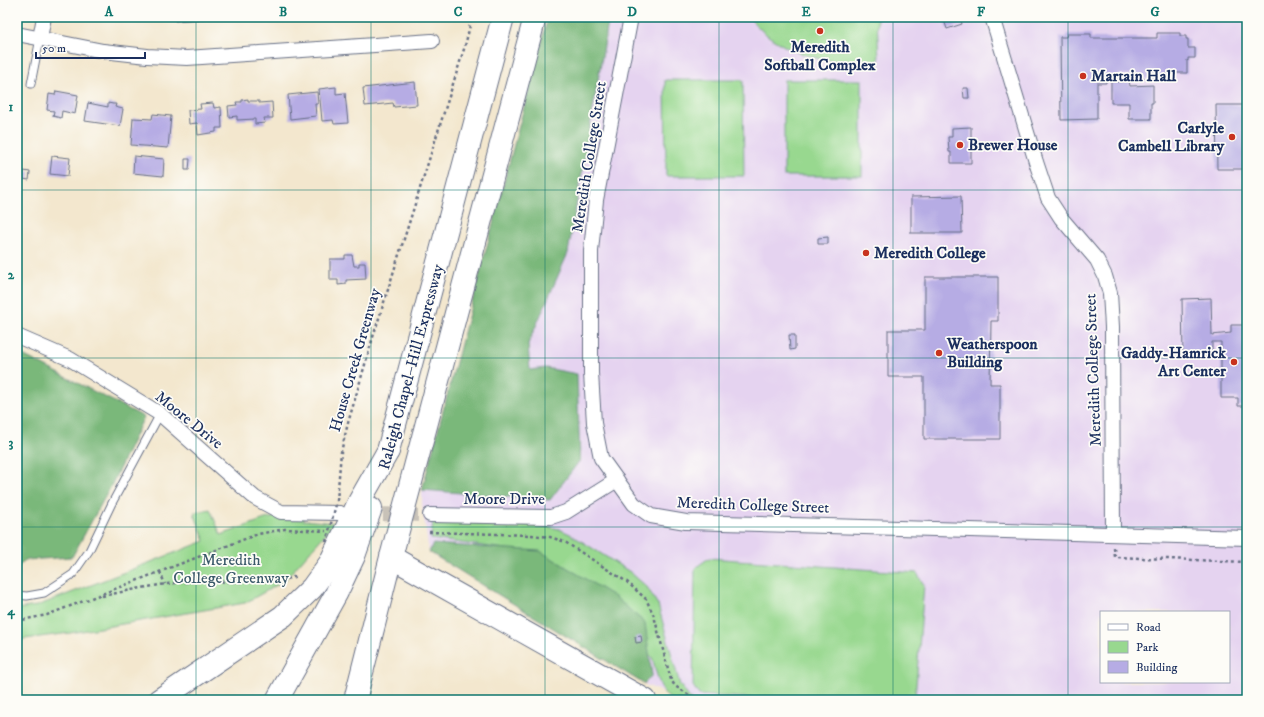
<svg xmlns="http://www.w3.org/2000/svg" width="1264" height="717" viewBox="0 0 1264 717" font-family="'IM FELL DW Pica',serif">
  <style>
    .built { fill: #e5d3f0; fill-rule: evenodd }
    .green { fill: #98d88f; stroke: #5a8476 }
    .forest { fill: #7ab87a; stroke: #4a746c }
    .building { fill: #b6ace4 }
    .lines { fill: none; stroke-linecap: round; stroke-linejoin: round }
    .minor-tunnel { stroke: #c8c2b8; stroke-width: 14; stroke-dasharray: 14 7; stroke-linecap: butt }
    .service-casing { stroke: #676f85; stroke-width: 9 }
    .minor-casing { stroke: #676f85; stroke-width: 16 }
    .primary-casing { stroke: #676f85; stroke-width: 24 }
    .motorway-casing { stroke: #676f85; stroke-width: 24 }
    .path { stroke: #676f85; stroke-width: 2.5; stroke-dasharray: 3 3; stroke-linecap: butt }
    .service { stroke: #fff; stroke-width: 7 }
    .minor { stroke: #fff; stroke-width: 14 }
    .primary { stroke: #fff; stroke-width: 22 }
    .motorway { stroke: #fff; stroke-width: 22 }
    .path-bridge { stroke: #676f85; stroke-width: 2.5; stroke-dasharray: 3 3; stroke-linecap: butt }
    .grid { fill: none; stroke: #0f766e; stroke-width: 1; stroke-opacity: 0.55 }
    .poi-dot { fill: #c8321e; stroke: #fdfcf7; stroke-width: 1.5 }
    .labels { text-anchor: middle; dominant-baseline: central; stroke-width: 3.5; stroke-linejoin: round; paint-order: stroke }
    .poi-label { font-size: 16px; font-weight: bold; fill: #1b2f5e; stroke: #fdfcf7; text-anchor: start }
    .street-label { font-size: 16px; fill: #1b2f5e; stroke: #fdfcf7 }
    .park-label { font-size: 16px; fill: #3a596a; stroke: #fdfcf7 }
    .neatline { fill: none; stroke: #0f766e; stroke-width: 1.5 }
    .grid-label { font-size: 13px; text-anchor: middle; font-weight: bold; fill: #0f766e }
  </style>
  <rect width="100%" height="100%" fill="#fdfcf7"/>
  <filter id="ink" filterUnits="userSpaceOnUse"><feTurbulence type="fractalNoise" baseFrequency=".025" numOctaves="2"/><feDisplacementMap in="SourceGraphic" scale="8" xChannelSelector="R" yChannelSelector="G"/><feConvolveMatrix kernelMatrix="1 2 1 2 8 2 1 2 1" color-interpolation-filters="sRGB"/></filter>
  <filter id="wash" filterUnits="userSpaceOnUse"><feTurbulence type="fractalNoise" baseFrequency=".012" numOctaves="4" result="noise"/><feDisplacementMap in="SourceGraphic" scale="16" xChannelSelector="R" yChannelSelector="G"/><feGaussianBlur stdDeviation="0.9" result="paint"/><feColorMatrix in="noise" values="0 0 0 0 0 0 0 0 0 0 0 0 0 0 0 0 0 1.4 0 .05"/><feComposite in="paint" operator="in"/></filter>
  <g filter="url(#wash)">
    <rect width="100%" height="100%" fill="#f3e7ce"/>
    <path class="built" d="M548,17H1247V700H680L644,684L429,552L422,504V490ZM1101,612H1229V682H1101Z"/>
    <g class="green">
      <path d="M749,17H877L879,61C869,62 858,64 849,63C812,61 772,47 749,17Z"/>
      <polygon points="665,80 743,80 744,176 666,176"/>
      <rect x="784" y="80" width="78" height="96"/>
      <polygon points="210,509 221,535 265,519 275,517 304,517 303,520 335,523 284,581 245,603 70,633 17,640 17,609 37,606 205,541 194,513"/>
      <path d="M433,521L536,524L559,529L570,534L630,572L647,587L658,605L680,685L691,700C685,700 677,701 671,699C660,695 655,667 652,657L629,655L528,552L431,539Z"/>
      <polygon points="709,558 917,573 924,585 915,698 914,700 782,700 699,695 693,686 695,568"/>
    </g>
    <g class="forest">
      <polygon points="548,17 609,17 568,253 528,344 530,370 546,368 577,374 580,460 550,500 422,490"/>
      <polygon points="17,352 144,417 111,486 72,557 25,560 17,568"/>
      <polygon points="433,544 540,551 615,597 645,623 652,675 644,684 429,552"/>
    </g>
    <g id="blocks">
      <g class="building">
        <polygon points="174,17 203,17 203,19 175,21"/>
        <polygon points="943,17 960,17 962,24 947,29"/>
        <polygon points="1157,33 1180,33 1180,36 1186,36 1186,39 1188,39 1188,48 1195,48 1195,58 1188,58 1188,61 1187,60 1187,73 1167,73 1167,78 1138,79 1138,74 1118,75 1118,82 1129,81 1130,86 1153,85 1153,103 1151,103 1151,119 1129,119 1129,103 1111,103 1111,75 1106,75 1106,83 1097,83 1097,119 1061,120 1060,37 1066,37 1067,34 1091,34 1091,38 1157,38"/>
        <polygon points="415,82 417,105 394,107 393,103 365,106 363,88"/>
        <polygon points="336,87 336,94 345,93 348,123 334,124 333,120 322,121 319,89"/>
        <polygon points="963,88 968,88 969,98 964,98"/>
        <polygon points="56,91 78,95 75,114 62,111 61,118 53,116 54,111 47,110 49,94 55,95"/>
        <polygon points="317,92 318,104 315,104 316,116 290,119 288,95"/>
        <polygon points="248,99 248,101 259,101 259,103 272,102 273,118 264,118 265,123 255,124 255,119 237,120 237,116 229,117 228,106 237,105 236,102 242,102 242,100"/>
        <polygon points="88,103 108,107 108,103 113,104 116,104 115,107 123,109 120,126 85,121"/>
        <polygon points="213,103 214,108 221,107 222,128 216,128 216,132 198,135 197,123 189,124 188,110 201,109 200,104"/>
        <polygon points="1216,105 1247,105 1247,169 1217,169"/>
        <polygon points="153,114 171,116 168,148 131,145 133,118 152,119"/>
        <polygon points="971,127 971,163 951,163 951,152 949,152 948,137 952,137 952,128"/>
        <polygon points="52,156 70,158 68,176 50,174"/>
        <polygon points="134,156 164,159 163,176 133,173"/>
        <polygon points="185,159 190,159 189,170 185,170"/>
        <polygon points="24,171 30,172 29,180 23,179"/>
        <polygon points="961,196 962,233 911,233 911,197"/>
        <polygon points="828,237 828,244 818,244 818,238"/>
        <polygon points="345,255 352,255 354,266 359,266 359,263 365,263 366,279 346,280 346,284 338,285 338,280 330,280 330,259 345,259"/>
        <polygon points="925,277 998,277 998,321 991,321 990,384 1000,384 1000,439 924,439 924,377 888,377 888,330 925,330"/>
        <polygon points="1211,298 1212,335 1231,333 1231,325 1246,325 1246,327 1247,327 1247,406 1238,406 1238,398 1221,398 1221,342 1212,342 1212,356 1183,356 1182,299"/>
        <polygon points="789,335 795,335 795,349 790,350"/>
        <polygon points="641,636 642,642 636,643 635,637"/>
      </g>
    </g>
  </g>
  <g filter="url(#ink)">
    <use href="#blocks" fill-opacity="0" stroke="#676f85" stroke-width="1"/>
    <g class="lines">
      <polyline class="minor-tunnel" points="362,514 430,515"/>
      <defs>
        <g id="service">
          <polyline points="31,84 40,38"/>
          <polyline points="17,595 27,596 44,593 73,574 89,551 112,503 160,414"/>
        </g>
        <g id="minor">
          <polyline points="631,17 596,200 591,251 591,373 594,423 601,458 634,504 651,516 686,522 1247,538"/>
          <polyline points="992,17 1036,162 1048,198 1061,218 1097,260 1105,276 1110,293 1112,327 1113,533"/>
          <polyline points="17,34 103,51 147,56 187,58 432,41"/>
          <polyline points="40,38 44,17"/>
          <polyline points="17,336 70,359 160,414 255,498 281,512 340,513"/>
          <polyline points="430,515 551,517 566,512 617,480"/>
        </g>
        <g id="primary">
          <polyline points="388,451 503,17"/>
          <polyline points="391,557 535,17"/>
        </g>
        <g id="motorway">
          <polyline points="159,700 283,616 312,588 330,563 359,502 388,451"/>
          <polyline points="277,700 336,594 354,556 371,508"/>
          <polyline points="355,700 391,557 645,700"/>
        </g>
      </defs>
      <use href="#service" class="service-casing"/>
      <use href="#minor" class="minor-casing"/>
      <use href="#primary" class="primary-casing"/>
      <use href="#motorway" class="motorway-casing"/>
      <g class="path">
        <polyline points="337,501 341,452 348,423 373,337 465,46 472,17"/>
        <polyline points="429,532 531,535 550,537 565,542 627,582 646,599 654,616 671,680 675,686 697,700"/>
        <polyline points="1114,548 1115,557 1247,562"/>
        <polyline points="160,572 165,584"/>
        <path d="M102,596C132,590 161,583 191,582C226,580 263,586 298,576"/>
        <polyline points="17,621 47,615 258,534 285,529 326,531"/>
      </g>
      <use href="#service" class="service"/>
      <use href="#minor" class="minor"/>
      <use href="#primary" class="primary"/>
      <use href="#motorway" class="motorway"/>
      <polyline class="path-bridge" points="326,542 337,501"/>
    </g>
  </g>
  <path class="grid" d="M196,17V700M371,17V700M545,17V700M719,17V700M893,17V700M1068,17V700M17,190H1247M17,358H1247M17,527H1247"/>
  <g class="poi-dot">
    <circle cx="820" cy="31" r="4"/>
    <circle cx="1083" cy="76" r="4"/>
    <circle cx="1232" cy="137" r="4"/>
    <circle cx="960" cy="145" r="4"/>
    <circle cx="866" cy="253" r="4"/>
    <circle cx="939" cy="353" r="4"/>
    <circle cx="1234" cy="362" r="4"/>
  </g>
  <g class="labels">
    <g class="poi-label">
      <text x="820" y="47" text-anchor="middle">Meredith<tspan x="820" dy="18">Softball Complex</tspan></text>
      <text x="1091" y="76">Martain Hall</text>
      <text x="1224" y="128" text-anchor="end">Carlyle<tspan x="1224" dy="18">Cambell Library</tspan></text>
      <text x="968" y="145">Brewer House</text>
      <text x="874" y="253">Meredith College</text>
      <text x="947" y="344">Weatherspoon<tspan x="947" dy="18">Building</tspan></text>
      <text x="1226" y="353" text-anchor="end">Gaddy-Hamrick<tspan x="1226" dy="18">Art Center</tspan></text>
    </g>
    <g class="street-label">
      <text transform="translate(589 157) rotate(-81)">Meredith College Street</text>
      <text transform="translate(355 360) rotate(-74)">House Creek Greenway</text>
      <text transform="translate(411 367) rotate(-75)">Raleigh Chapel–Hill Expressway</text>
      <text transform="translate(1093 370) rotate(-92)">Meredith College Street</text>
      <text transform="translate(189 420) rotate(39)">Moore Drive</text>
      <text x="504" y="499">Moore Drive</text>
      <text transform="translate(753 505) rotate(2)">Meredith College Street</text>
    </g>
    <g class="park-label">
      <text x="231" y="560">Meredith<tspan x="231" dy="18">College Greenway</tspan></text>
    </g>
  </g>
  <rect width="1264" height="717" fill="none" stroke="#fdfcf7" stroke-width="44"/>
  <rect x="1100" y="611" width="130" height="72" fill="#fdfcf7" stroke="#a3aaba"/>
  <rect x="1108" y="624" width="20" height="6" fill="#ffffff" stroke="#a3aaba"/>
  <text x="1136" y="631" font-size="12" fill="#1b2f5e">Road</text>
  <rect x="1108" y="641" width="20" height="12" fill="#98d88f" stroke="#a3aaba"/>
  <text x="1136" y="651" font-size="12" fill="#1b2f5e">Park</text>
  <rect x="1108" y="661" width="20" height="12" fill="#b6ace4" stroke="#a3aaba"/>
  <text x="1136" y="671" font-size="12" fill="#1b2f5e">Building</text>
  <path d="M36 52v6h109v-6" fill="none" stroke="#1b2f5e" stroke-width="2"/>
  <text x="42" y="52" font-size="12" fill="#1b2f5e" stroke="#fdfcf7" stroke-width="3" paint-order="stroke">50 m</text>
  <rect x="22" y="22" width="1220" height="673" class="neatline"/>
  <g class="grid-label">
    <text x="109" y="16">A</text>
    <text x="283" y="16">B</text>
    <text x="458" y="16">C</text>
    <text x="632" y="16">D</text>
    <text x="806" y="16">E</text>
    <text x="981" y="16">F</text>
    <text x="1155" y="16">G</text>
    <text x="11" y="111">1</text>
    <text x="11" y="279">2</text>
    <text x="11" y="447">3</text>
    <text x="11" y="615">4</text>
  </g>
</svg>
